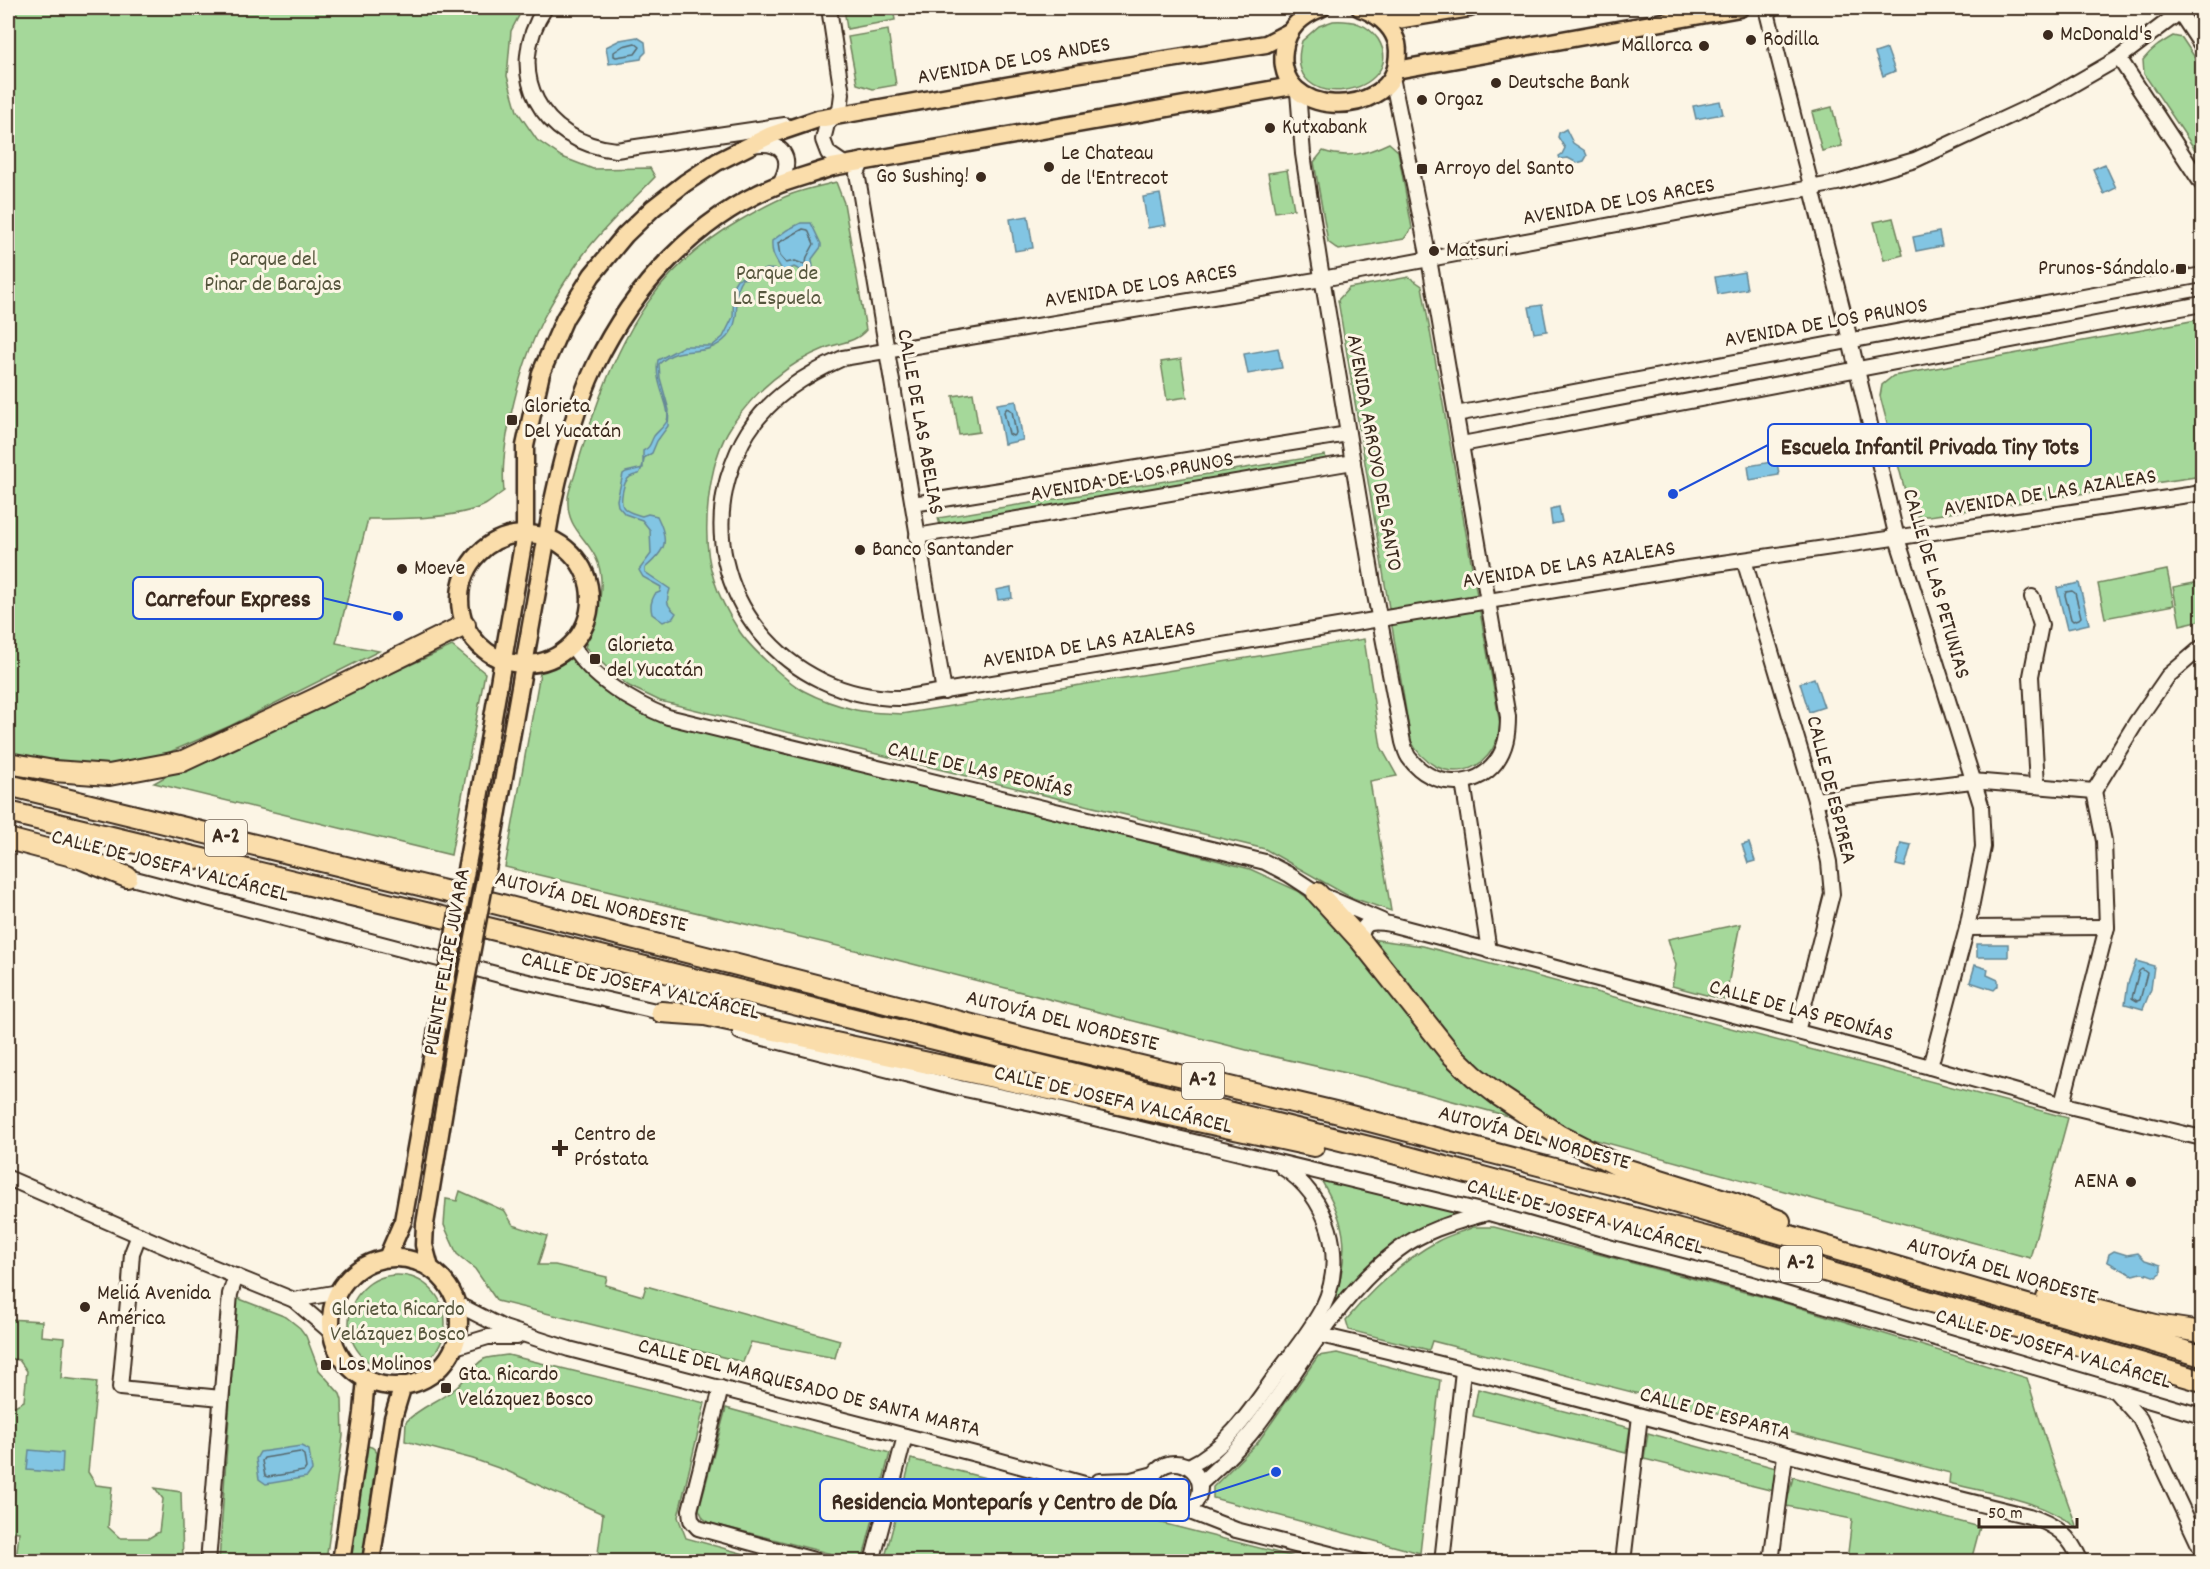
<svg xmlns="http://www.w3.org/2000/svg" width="2210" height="1569" viewBox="0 0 2210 1569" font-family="Dekko,sans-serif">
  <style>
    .green { fill: #a5d89a; stroke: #70815c; stroke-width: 1.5 }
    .water { fill: #82c5e3; stroke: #668794; stroke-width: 1.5 }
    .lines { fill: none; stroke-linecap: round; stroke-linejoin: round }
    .shore { stroke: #57686d; stroke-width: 1.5 }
    .minor-casing { stroke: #3b2a1e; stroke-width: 18 }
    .major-casing { stroke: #3b2a1e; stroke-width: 21 }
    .highway-casing { stroke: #3b2a1e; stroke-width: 24 }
    .minor { stroke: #fcf5e5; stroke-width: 14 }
    .major { stroke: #faddab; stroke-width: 16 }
    .highway { stroke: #faddab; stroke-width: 20 }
    .major-bridge-casing { stroke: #3b2a1e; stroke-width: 21; stroke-linecap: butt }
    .major-bridge { stroke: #faddab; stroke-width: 16 }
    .poi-dot { fill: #3b2a1e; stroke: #fcf5e5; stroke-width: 2 }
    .labels { text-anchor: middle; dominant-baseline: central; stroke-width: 6; stroke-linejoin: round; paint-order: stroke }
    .shield { fill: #fcf5e5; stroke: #75675a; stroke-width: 1.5 }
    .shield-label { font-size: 21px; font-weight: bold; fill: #3b2a1e }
    .poi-label { font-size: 22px; fill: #3b2a1e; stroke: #fcf5e5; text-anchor: start }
    .street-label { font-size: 22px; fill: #3b2a1e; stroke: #fcf5e5 }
    .park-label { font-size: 22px; fill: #56563d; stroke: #fcf5e5 }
    .leader { fill: none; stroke: #1d4ed8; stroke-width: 2 }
    .callout-dot { fill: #1d4ed8; stroke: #fcf5e5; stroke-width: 2 }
    .callout { fill: #fcf5e5; stroke: #1d4ed8; stroke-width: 2 }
    .callout-label { font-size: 24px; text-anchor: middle; font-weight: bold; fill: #3b2a1e }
  </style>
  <rect width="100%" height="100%" fill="#fcf5e5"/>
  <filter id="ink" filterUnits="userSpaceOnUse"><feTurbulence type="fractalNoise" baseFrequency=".0167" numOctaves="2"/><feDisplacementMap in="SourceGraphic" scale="12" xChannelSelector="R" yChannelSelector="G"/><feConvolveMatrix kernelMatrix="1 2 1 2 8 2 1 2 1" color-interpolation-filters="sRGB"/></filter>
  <g filter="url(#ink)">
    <g class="green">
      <path d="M8,8H523L511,31L507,76L517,111L537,140L562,157L593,169L650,168L655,177C631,202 604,227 583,255C569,275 555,296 544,317C522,360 499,443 504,491C498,495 492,501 485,505C456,519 400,519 368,519L336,643L379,651L230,726L156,758L85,767L8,754Z"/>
      <polygon points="844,8 893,8 895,20 847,29"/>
      <path d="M1333,21C1351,20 1367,23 1378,39C1412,94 1279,120 1302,41L1319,26Z"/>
      <polygon points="888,30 896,85 873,89 857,84 848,37"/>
      <path d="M2173,36L2182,38L2202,68V160L2144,74L2143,60C2151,49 2161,43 2173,36Z"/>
      <polygon points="1832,107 1842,146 1822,151 1812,112"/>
      <path d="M1389,143L1398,151L1412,228L1404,239L1339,250L1328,242L1314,162L1323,151C1347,159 1366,154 1389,143Z"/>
      <polygon points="1287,170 1294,209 1275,212 1268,173"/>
      <path d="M836,182L844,203L866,330C855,343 841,342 826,348C788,363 755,391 732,425C707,462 700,538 714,580C719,596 729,615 738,629C748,646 787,682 804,691C819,699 839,706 856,710C870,713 887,713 901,714L1364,639L1381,747L1397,776L1370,781L1391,911L1350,897L1265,849L660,701L629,686L614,674L585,647C595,622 607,590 598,563C590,539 566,530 568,499C568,492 572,483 574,477C580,456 586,436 593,416C623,330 658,268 739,221C756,211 773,201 792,194C806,189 821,186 836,182Z"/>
      <polygon points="1893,218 1903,255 1884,260 1874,222"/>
      <path d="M1409,277L1422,286L1500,724C1495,778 1436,788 1411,741L1338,300L1349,288Z"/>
      <polygon points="2202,319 2202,476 1929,516 1918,516 1909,506 1880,396 1882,385 1893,376"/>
      <polygon points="1181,359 1187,397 1167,400 1161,362"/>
      <polygon points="973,393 979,432 959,435 953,396"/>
      <polygon points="1325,455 1326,459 940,525 938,518"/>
      <polygon points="2167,570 2174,605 2105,618 2098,584"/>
      <polygon points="2200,582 2202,596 2202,620 2180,625 2173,587"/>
      <polygon points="452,646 485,673 451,855 154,783 179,769"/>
      <polygon points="569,656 635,709 665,723 1034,812 1250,869 1298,891 1319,907 1370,939 1423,946 2068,1118 2030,1258 1368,1078 1258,1053 897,960 505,867 542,662"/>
      <polygon points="1740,924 1725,1000 1672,986 1676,965 1668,939"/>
      <path d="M1318,1175L1456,1213L1414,1232L1388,1250L1331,1312C1349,1254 1351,1228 1318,1175Z"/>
      <polygon points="460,1191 505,1211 513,1225 547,1236 538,1265 555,1265 607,1277 605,1285 643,1296 646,1286 840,1340 835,1358 751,1342 743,1362 497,1301 475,1269 457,1254 444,1225 446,1199 457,1201"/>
      <path d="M1473,1227H1494L1775,1300L2027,1378L2050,1453L2077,1528C2041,1500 1993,1494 1949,1483L1950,1473L1432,1341L1429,1350L1349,1330L1346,1320C1372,1289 1403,1260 1438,1241C1449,1235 1462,1232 1473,1227Z"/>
      <circle cx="397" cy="1323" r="48"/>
      <polygon points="237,1298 286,1317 300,1328 306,1336 319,1370 340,1394 342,1400 343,1436 326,1561 219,1562"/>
      <polygon points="8,1319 42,1321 41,1336 64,1338 61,1378 97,1382 88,1472 96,1485 112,1487 108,1527 120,1538 149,1538 159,1532 163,1499 155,1488 181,1492 183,1561 16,1561 19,1532 8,1531 8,1407 13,1407 24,1401 27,1371 19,1360 8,1358"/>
      <polygon points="1337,1353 1440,1380 1420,1553 1213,1498 1213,1487 1258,1442 1318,1356"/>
      <path d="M508,1355L705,1403L678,1517L686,1538L748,1555L758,1561H597L603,1514L507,1471L473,1459L405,1441L406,1422C420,1406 441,1401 457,1387C467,1378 472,1366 484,1359C491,1356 500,1356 508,1355Z"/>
      <polygon points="1478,1389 1630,1428 1626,1453 1473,1416"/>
      <polygon points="726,1408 890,1453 864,1554 855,1560 710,1523 703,1518 699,1509"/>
      <polygon points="1648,1433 1776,1468 1774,1491 1644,1459"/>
      <path d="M364,1446C371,1446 374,1447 377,1453L362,1561L346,1562Z"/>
      <polygon points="911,1459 1310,1561 884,1561"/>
      <polygon points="1793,1477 1980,1527 1971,1561 1847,1561 1852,1519 1786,1506"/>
    </g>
    <g class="water">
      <polygon points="637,37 645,42 646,52 642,56 641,59 609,64 606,47 620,40"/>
      <polygon points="1887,49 1895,71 1883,76 1875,53"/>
      <polygon points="1720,101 1723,114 1696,119 1693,106"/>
      <polygon points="1566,129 1573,143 1585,151 1587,156 1584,161 1577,163 1568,158 1560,159 1559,156 1562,154 1565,148 1558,137 1559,133"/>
      <polygon points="2105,164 2116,188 2104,194 2093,169"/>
      <polygon points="1160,194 1166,225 1148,228 1143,197"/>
      <polygon points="1028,216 1033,248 1015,251 1010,219"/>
      <path d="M801,223H811L821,244V247L812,259L814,275L808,276L802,271L794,267L781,273L742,279C731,290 744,319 727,337C705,361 682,341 659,364L660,378L669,410L668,426L657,441L652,453L644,458C644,465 642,468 639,474C636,475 633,475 630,477C623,481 619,503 624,508C628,513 637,514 642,516L648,514L657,516C670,542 666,550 645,568V572L670,589C666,602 666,605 676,613L673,618L663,622L652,614C650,606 651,601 655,594L660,592L661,587L643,577L639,570L651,554L650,530L642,520L625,514L618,506L617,500L623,474L626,472L643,468V451C651,447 650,443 654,436C658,431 664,427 667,421C672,408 653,382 658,360L684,346H712L723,337L733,317L734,284L737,279L767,269L782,270C776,259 771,255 772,241L787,230Z"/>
      <polygon points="1939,232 1942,246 1916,251 1913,237"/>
      <polygon points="1744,272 1747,289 1718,294 1715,277"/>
      <polygon points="1542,305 1547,331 1534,333 1529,307"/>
      <polygon points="1278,348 1282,368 1248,374 1244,354"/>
      <polygon points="1016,401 1023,440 1004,444 997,404"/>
      <polygon points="1777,461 1779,475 1750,480 1748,466"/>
      <polygon points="1559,507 1562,522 1552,524 1550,509"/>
      <polygon points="2079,583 2089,624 2067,629 2057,588"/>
      <polygon points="1011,587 1012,598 998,600 996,590"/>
      <polygon points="1814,678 1824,707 1809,712 1800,683"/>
      <polygon points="1749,843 1755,861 1748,863 1742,845"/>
      <polygon points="1901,843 1911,845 1905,867 1896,865"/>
      <rect x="1977" y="944" width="31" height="13"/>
      <polygon points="2136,961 2154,966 2151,989 2143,1009 2125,1004 2128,983"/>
      <polygon points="1975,965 1988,969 1987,975 1998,980 1998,986 1994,990 1970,982"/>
      <path d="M2114,1251L2127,1255L2138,1253L2145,1260L2161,1265V1273L2156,1277C2152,1276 2146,1273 2142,1273C2139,1273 2136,1275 2133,1275C2131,1274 2109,1263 2107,1261L2109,1254Z"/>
      <polygon points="301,1446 309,1450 312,1470 307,1477 266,1484 259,1479 256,1459 260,1452"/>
      <polygon points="29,1450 63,1453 62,1473 27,1470"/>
    </g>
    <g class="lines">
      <g class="shore">
        <polygon points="635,43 640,47 635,54 616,57 614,56 614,52 623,46"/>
        <polygon points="803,229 808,230 814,244 807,257 806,263 803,264 795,261 786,263 780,256 778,243"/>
        <polygon points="1007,408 1012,411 1016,433 1013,436 1009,434 1004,412"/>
        <polygon points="2072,591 2075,593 2081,617 2079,619 2073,621 2071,619 2065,595 2066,592"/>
        <polygon points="2142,969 2147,973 2140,1000 2137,1001 2132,998 2139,971"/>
        <polygon points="300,1452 304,1455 306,1468 304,1471 268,1477 265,1476 262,1461 264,1458"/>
      </g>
      <defs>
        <g id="minor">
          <path d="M545,8C503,73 541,142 616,150L785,125"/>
          <polyline points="829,8 842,94 840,110 827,124 823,140 828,153 844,164"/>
          <polyline points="1770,8 1768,16 1844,315 1897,538 1981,805 1983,847 1967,928 1930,1067"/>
          <polyline points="2177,8 2202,46"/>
          <path d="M2178,10L2172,18L2119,58L2053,96L1915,160L1837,183L1322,279L843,358C805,375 771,396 748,432C739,446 733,462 728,478C696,592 786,700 902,698L1688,568L2202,493"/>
          <polyline points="2119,58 2202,184"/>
          <path d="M1298,92L1303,154L1319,259L1375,595L1403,742C1405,748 1406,755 1410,759C1431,787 1474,791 1496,762C1506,748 1508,734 1508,717L1429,259L1392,77"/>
          <path d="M752,145C783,140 795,157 779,185"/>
          <polyline points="863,160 857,174 859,184 944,692"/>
          <polyline points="1456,414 2202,275"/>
          <polyline points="1462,444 2202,304"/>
          <polyline points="913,504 1348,434"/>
          <polyline points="917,536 1353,462"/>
          <polyline points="1744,560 1815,800 1829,862 1832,894 1797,1032"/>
          <polyline points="2032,597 2041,625 2031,676 2037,786"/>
          <path d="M572,645C592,679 633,703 668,717L1265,862L1288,874L1317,893L1382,921"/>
          <polyline points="1463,782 1489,951"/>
          <polyline points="1815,800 1972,781 2094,791 2137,721 2168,676 2202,647"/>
          <polyline points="120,875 511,978 669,1014"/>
          <polyline points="1967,928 2107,927"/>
          <path d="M1361,941C1361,920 1373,921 1390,924L1930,1067L2056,1103L2202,1138"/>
          <polyline points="740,1032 960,1088 1032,1103 1489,1213 1612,1248 1748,1283 2202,1416"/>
          <polyline points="2062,1104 2107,927 2104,841 2094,791"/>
          <polyline points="8,1178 203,1263 294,1300 339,1292"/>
          <polyline points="130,1281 132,1253 139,1235"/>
          <polyline points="129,1290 120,1388 221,1398"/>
          <polyline points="294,1300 332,1333"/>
          <polyline points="457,1304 504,1328 569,1349 987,1457 1099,1488 1141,1497 1155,1503"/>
          <path d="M1320,1335C1558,1390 1792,1459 2029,1516C2056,1525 2070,1535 2081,1562"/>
          <polyline points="455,1347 488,1337 517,1337"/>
          <polyline points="721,1388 690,1510 691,1520 698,1528 821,1562"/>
          <polyline points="2115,1391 2140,1419 2202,1551"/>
          <circle cx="1175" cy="1488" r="25"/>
          <path d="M1189,1466C1227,1448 1252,1409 1276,1375C1292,1353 1311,1331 1323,1307C1347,1257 1328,1196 1282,1167"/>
          <polyline points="1099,1481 1131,1480 1154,1474"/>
          <path d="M1201,1483C1220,1465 1240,1448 1255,1428C1301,1368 1337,1296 1398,1250C1424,1230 1456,1222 1487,1213"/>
          <polyline points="1185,1510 1236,1530 1362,1562"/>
          <polyline points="208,1562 230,1294 236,1276"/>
          <polyline points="872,1562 905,1436"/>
          <polyline points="1442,1562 1463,1371"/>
          <polyline points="1623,1562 1640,1416"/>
          <polyline points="1771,1562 1785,1456"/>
        </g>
        <g id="major">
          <path d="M1321,8C1301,16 1287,28 1284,50C1274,120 1389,119 1397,63C1398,56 1399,47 1396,40C1391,25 1376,13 1360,8"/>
          <polyline points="1385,22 1470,8"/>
          <polyline points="1396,70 1740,8"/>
          <circle cx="525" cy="599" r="65"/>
          <polyline points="478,804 525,533 525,446 541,373 565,318 592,275 625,235 653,208 685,183 717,162 771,135 818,119 1063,76 1266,44 1289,32"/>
          <path d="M498,811L553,501C563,455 575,408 595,366C633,287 697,217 780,184C797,178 815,173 832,167L1292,86"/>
          <polyline points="387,1258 403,1221 442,1002"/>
          <circle cx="395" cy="1322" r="64"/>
          <polyline points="430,1268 424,1245 425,1224 461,1007"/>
          <polyline points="341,1562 363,1413 366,1378"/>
          <polyline points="371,1562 393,1418 403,1385"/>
        </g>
        <g id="highway">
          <polyline points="8,763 54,771 109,775 183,761 317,698 465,625"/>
          <polyline points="8,785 498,904 1031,1040 1335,1112 1612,1184 2202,1356"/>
          <polyline points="8,812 504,932 1397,1154 1746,1248 2202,1381"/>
          <polyline points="8,839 80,858 127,877"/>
          <polyline points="1317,893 1361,941 1450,1053 1474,1076 1501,1097 1560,1136 1625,1169 1734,1203 1780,1221"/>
          <polyline points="661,1012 705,1015 1314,1146"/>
          <polyline points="2047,1298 2155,1325 2202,1332"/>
        </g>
      </defs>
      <use href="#minor" class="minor-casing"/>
      <use href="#major" class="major-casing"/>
      <use href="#highway" class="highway-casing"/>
      <use href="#minor" class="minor"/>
      <use href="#major" class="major"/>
      <use href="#highway" class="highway"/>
      <defs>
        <g id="major-bridge">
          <polyline points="442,1002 478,804"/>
          <polyline points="461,1007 498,811"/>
        </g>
      </defs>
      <use href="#major-bridge" class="major-bridge-casing"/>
      <use href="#major-bridge" class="major-bridge"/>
    </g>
  </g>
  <g class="poi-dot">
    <circle cx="2048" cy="35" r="6"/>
    <circle cx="1751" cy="40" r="6"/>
    <circle cx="1704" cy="46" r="6"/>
    <circle cx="1496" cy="83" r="6"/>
    <circle cx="1422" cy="100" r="6"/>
    <circle cx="1270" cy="128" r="6"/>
    <circle cx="1049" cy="167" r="6"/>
    <rect x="1416" y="163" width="12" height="12" rx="3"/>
    <circle cx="981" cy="177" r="6"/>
    <circle cx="1434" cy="251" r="6"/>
    <rect x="2175" y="263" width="12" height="12" rx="3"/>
    <rect x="506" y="414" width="12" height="12" rx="3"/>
    <circle cx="860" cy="550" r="6"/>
    <circle cx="402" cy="569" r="6"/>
    <rect x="589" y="653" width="12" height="12" rx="3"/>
    <path d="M557 1139h6v6h6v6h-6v6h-6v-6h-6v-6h6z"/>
    <circle cx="2131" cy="1182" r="6"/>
    <circle cx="85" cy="1307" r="6"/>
    <rect x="320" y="1359" width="12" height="12" rx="3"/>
    <rect x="440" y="1382" width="12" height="12" rx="3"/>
  </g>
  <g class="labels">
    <g class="shield">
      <rect x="205" y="820" width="42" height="36" rx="4.5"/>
      <rect x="1182" y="1063" width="42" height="36" rx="4.5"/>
      <rect x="1780" y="1246" width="42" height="36" rx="4.5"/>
    </g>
    <g class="shield-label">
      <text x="226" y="838">A-2</text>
      <text x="1203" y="1081">A-2</text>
      <text x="1801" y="1264">A-2</text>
    </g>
    <g class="poi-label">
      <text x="2060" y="35">McDonald's</text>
      <text x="1763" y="40">Rodilla</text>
      <text x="1692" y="46" text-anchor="end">Mallorca</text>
      <text x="1508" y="83">Deutsche Bank</text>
      <text x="1434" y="100">Orgaz</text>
      <text x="1282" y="128">Kutxabank</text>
      <text x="1061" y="154">Le Chateau<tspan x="1061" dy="25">de l'Entrecot</tspan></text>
      <text x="1434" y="169">Arroyo del Santo</text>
      <text x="969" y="177" text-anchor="end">Go Sushing!</text>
      <text x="1446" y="251">Matsuri</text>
      <text x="2169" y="269" text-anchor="end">Prunos-Sándalo</text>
      <text x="524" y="407">Glorieta<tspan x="524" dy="25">Del Yucatán</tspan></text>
      <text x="872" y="550">Banco Santander</text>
      <text x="414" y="569">Moeve</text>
      <text x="607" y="646">Glorieta<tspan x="607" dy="25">del Yucatán</tspan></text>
      <text x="574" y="1135">Centro de<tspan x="574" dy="25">Próstata</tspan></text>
      <text x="2119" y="1182" text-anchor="end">AENA</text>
      <text x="97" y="1294">Meliá Avenida<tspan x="97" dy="25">América</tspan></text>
      <text x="338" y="1365">Los Molinos</text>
      <text x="458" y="1375">Gta. Ricardo<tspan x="458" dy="25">Velázquez Bosco</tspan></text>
    </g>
    <g class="street-label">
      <text transform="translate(1014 62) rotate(-10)">AVENIDA DE LOS ANDES</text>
      <text transform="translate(1619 203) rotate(-10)">AVENIDA DE LOS ARCES</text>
      <text transform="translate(1141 287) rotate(-9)">AVENIDA DE LOS ARCES</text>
      <text transform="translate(1826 324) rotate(-10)">AVENIDA DE LOS PRUNOS</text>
      <text transform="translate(919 422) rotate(80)">CALLE DE LAS ABELIAS</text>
      <text transform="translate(1373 453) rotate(80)">AVENIDA ARROYO DEL SANTO</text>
      <text transform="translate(1132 478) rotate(-10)">AVENIDA DE LOS PRUNOS</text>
      <text transform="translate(2050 494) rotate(-9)">AVENIDA DE LAS AZALEAS</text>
      <text transform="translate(1569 566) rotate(-9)">AVENIDA DE LAS AZALEAS</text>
      <text transform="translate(1935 584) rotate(74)">CALLE DE LAS PETUNIAS</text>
      <text transform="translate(1089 646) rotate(-9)">AVENIDA DE LAS AZALEAS</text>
      <text transform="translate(980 771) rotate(13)">CALLE DE LAS PEONÍAS</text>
      <text transform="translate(1830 790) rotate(76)">CALLE DE ESPIREA</text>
      <text transform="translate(170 867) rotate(14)">CALLE DE JOSEFA VALCÁRCEL</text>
      <text transform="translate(591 903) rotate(14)">AUTOVÍA DEL NORDESTE</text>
      <text transform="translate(448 962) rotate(-80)">PUENTE FELIPE JUVARA</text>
      <text transform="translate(640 987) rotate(13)">CALLE DE JOSEFA VALCÁRCEL</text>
      <text transform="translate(1801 1012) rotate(15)">CALLE DE LAS PEONÍAS</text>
      <text transform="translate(1062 1022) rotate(14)">AUTOVÍA DEL NORDESTE</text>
      <text transform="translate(1113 1101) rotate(13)">CALLE DE JOSEFA VALCÁRCEL</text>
      <text transform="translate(1534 1139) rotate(15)">AUTOVÍA DEL NORDESTE</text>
      <text transform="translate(1585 1218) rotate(15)">CALLE DE JOSEFA VALCÁRCEL</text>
      <text transform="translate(2002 1272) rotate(16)">AUTOVÍA DEL NORDESTE</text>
      <text transform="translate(2053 1350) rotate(16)">CALLE DE JOSEFA VALCÁRCEL</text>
      <text transform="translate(809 1389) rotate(14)">CALLE DEL MARQUESADO DE SANTA MARTA</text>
      <text transform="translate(1715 1415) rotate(15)">CALLE DE ESPARTA</text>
    </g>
    <g class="park-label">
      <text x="273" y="260">Parque del<tspan x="273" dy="25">Pinar de Barajas</tspan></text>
      <text x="777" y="274">Parque de<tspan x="777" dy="25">La Espuela</tspan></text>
      <text x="398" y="1310">Glorieta Ricardo<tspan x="398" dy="25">Velázquez Bosco</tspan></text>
    </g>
  </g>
  <path class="leader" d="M1673 494L1768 445M398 616L323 598M1276 1472L1189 1500"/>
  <g class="callout-dot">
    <circle cx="1673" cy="494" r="6"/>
    <circle cx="398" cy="616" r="6"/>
    <circle cx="1276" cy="1472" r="6"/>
  </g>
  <g class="callout">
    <rect x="1768" y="424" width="323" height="42" rx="6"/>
    <rect x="133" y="577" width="190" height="42" rx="6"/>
    <rect x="820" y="1479" width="369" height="42" rx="6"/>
  </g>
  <g class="callout-label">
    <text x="1930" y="454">Escuela Infantil Privada Tiny Tots</text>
    <text x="228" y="606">Carrefour Express</text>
    <text x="1004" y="1509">Residencia Monteparís y Centro de Día</text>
  </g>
  <rect width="2210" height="1569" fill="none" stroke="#fcf5e5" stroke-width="30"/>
  <rect x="15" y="15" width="2180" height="1539" fill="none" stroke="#3b2a1e" stroke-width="2" filter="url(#ink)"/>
  <path d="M1979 1518v9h98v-9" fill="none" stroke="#3b2a1e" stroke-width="3"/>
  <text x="1988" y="1518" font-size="18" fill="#3b2a1e" stroke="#fcf5e5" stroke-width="4.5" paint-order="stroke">50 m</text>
</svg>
